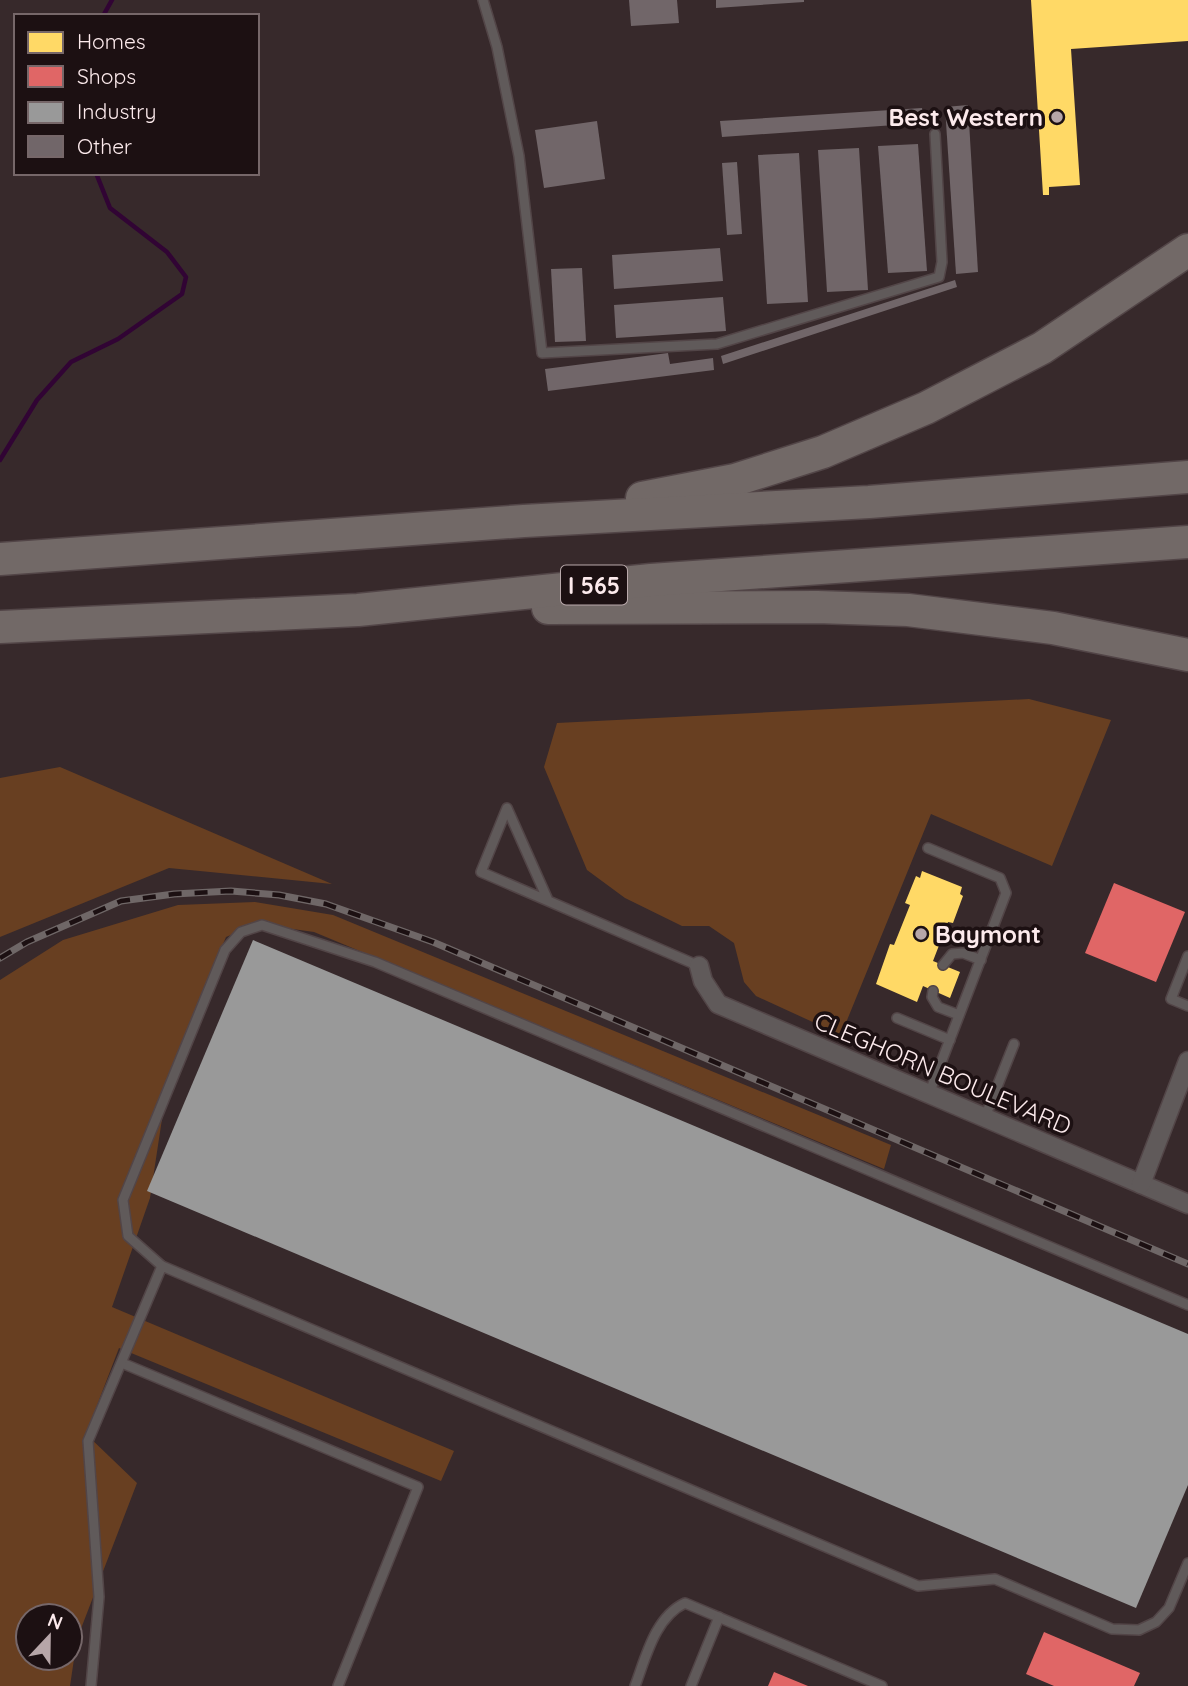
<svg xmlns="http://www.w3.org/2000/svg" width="1188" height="1686" viewBox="0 0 1188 1686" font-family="Quicksand,sans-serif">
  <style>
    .green { fill: #683f21; fill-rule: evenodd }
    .homes { fill: #ffd966 }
    .shops { fill: #e06666 }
    .industry { fill: #999 }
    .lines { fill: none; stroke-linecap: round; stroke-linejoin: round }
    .stream { stroke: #310434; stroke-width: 4.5 }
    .building { fill: #716669 }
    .service-casing { stroke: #524547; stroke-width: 12 }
    .minor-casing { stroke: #524547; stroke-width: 21 }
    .motorway-casing { stroke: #524547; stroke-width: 35 }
    .service { stroke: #605a5a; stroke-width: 9 }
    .minor { stroke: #605a5a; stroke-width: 18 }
    .motorway { stroke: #726967; stroke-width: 32 }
    .rail-casing { stroke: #6f6767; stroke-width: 7 }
    .rail { stroke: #1c1012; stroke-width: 4.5; stroke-dasharray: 13; stroke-linecap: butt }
    .poi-dot { fill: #b7a6a8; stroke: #1c1012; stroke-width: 2.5 }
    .labels { text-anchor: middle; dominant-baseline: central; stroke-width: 7; stroke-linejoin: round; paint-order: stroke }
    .shield { fill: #1c1012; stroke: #b9a9ab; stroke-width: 2 }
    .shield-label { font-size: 23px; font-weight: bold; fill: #fceaec }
    .poi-label { font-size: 24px; font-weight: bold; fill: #fceaec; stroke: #1c1012; text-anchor: end }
    .street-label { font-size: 24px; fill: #fceaec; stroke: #1c1012 }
  </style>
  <rect width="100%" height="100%" fill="#37292b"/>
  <g class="green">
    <polygon points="1029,699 1111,720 1052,866 931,814 841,1035 756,996 744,982 734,943 709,926 682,926 625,898 587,870 544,767 557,723"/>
    <polygon points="60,767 332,884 169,868 0,937 0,778"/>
    <path d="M255,902L333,915L891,1145L884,1169L314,932L257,924L226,937L169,1073L150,1198L112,1307L454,1451L441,1481L119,1348L86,1434L137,1483L77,1639L70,1686H0V980L63,940L178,905ZM28,1616H70V1658H28Z"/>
  </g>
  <g class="homes">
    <polygon points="1031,0 1188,0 1188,41 1071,49 1080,185 1049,187 1049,195 1043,195"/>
    <polygon points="922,871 962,887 960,894 963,896 953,923 948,922 933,961 960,972 950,998 923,986 917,1002 876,984 890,944 894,945 910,905 905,903 916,876 920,878"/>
  </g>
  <g class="shops">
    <polygon points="1114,883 1185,912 1156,982 1085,953"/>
    <polygon points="1044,1632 1140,1673 1134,1686 1054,1686 1026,1674"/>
    <polygon points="774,1672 808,1686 768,1686"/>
  </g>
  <polygon class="industry" points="253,940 1188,1334 1188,1485 1136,1608 147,1191"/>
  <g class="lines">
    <g class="stream">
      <polyline points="103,16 112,0"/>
      <polyline points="0,460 37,400 71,362 118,339 182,294 186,277 167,252 110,208 96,173"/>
    </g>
  </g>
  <g class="building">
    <polygon points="629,0 677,0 679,23 631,26"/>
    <polygon points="716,0 804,0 804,2 716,8"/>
    <polygon points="968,105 978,272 956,274 945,107"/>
    <polygon points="922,108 924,123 722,137 720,121"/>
    <polygon points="597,121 605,179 544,188 535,130"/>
    <polygon points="918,144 927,271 888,273 878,146"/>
    <polygon points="859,148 868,290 827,292 818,150"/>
    <polygon points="799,153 808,302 767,304 758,155"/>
    <polygon points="737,162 742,234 727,235 722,163"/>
    <polygon points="720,248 723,281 614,289 612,255"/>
    <polygon points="582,268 586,341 555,342 551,269"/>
    <polygon points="955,280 957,287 723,364 721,356"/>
    <polygon points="723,297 726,331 616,338 614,305"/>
    <polygon points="668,353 670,364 713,358 714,370 548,391 545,369"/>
  </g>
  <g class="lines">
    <defs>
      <g id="service">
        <polyline points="483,0 497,47 519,156 542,353 717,344 939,277 942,262 935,134"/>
        <polyline points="928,848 1000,878 1006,893 929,1094"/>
        <polyline points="547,898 507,808 481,872 699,966"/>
        <polyline points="1188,956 1171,999 1188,1006"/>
        <polyline points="943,965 952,954 963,953 981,960"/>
        <polyline points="933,991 932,997 938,1007 959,1015"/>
        <polyline points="897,1018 950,1040"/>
        <polyline points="985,1117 1014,1044"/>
        <polyline points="162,1266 128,1236 123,1200 225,950 241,932 262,925 375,962 1188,1305"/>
        <polyline points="122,1363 418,1487 338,1686"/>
        <polyline points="91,1686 99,1597 88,1441 162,1266 918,1586 995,1579 1112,1629 1139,1630 1156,1622 1169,1608 1188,1563"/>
        <path d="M635,1686C646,1657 655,1617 685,1603L882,1686"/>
        <polyline points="691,1686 719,1617"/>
      </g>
      <g id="minor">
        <polyline points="699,966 703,981 718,1004 1188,1204"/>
        <polyline points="1141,1184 1188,1061"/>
      </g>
      <g id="motorway">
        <polyline points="642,498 735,480 823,452 926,408 1042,348 1188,250"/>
        <polyline points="0,559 524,521 869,502 1188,477"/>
        <polyline points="548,608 817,607 908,610 1053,628 1188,655"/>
        <polyline points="0,627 358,610 651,580 1188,542"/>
      </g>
    </defs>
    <use href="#service" class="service-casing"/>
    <use href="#minor" class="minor-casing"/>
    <use href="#motorway" class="motorway-casing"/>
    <use href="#service" class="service"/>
    <use href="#minor" class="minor"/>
    <use href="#motorway" class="motorway"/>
    <defs>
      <polyline id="rail" points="0,958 27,942 121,901 174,894 231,891 279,895 326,904 433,942 1188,1264"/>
    </defs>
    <use href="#rail" class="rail-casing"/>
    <use href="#rail" class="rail"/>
  </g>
  <g class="poi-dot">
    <circle cx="1057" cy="117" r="7"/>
    <circle cx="921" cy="934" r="7"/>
  </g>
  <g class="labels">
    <rect class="shield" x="561" y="565.5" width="66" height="39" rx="5"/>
    <g class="shield-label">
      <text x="594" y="585">I 565</text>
    </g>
    <g class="poi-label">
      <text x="1043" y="117">Best Western</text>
      <text x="935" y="934" text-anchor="start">Baymont</text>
    </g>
    <g class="street-label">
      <text transform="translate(943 1073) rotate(23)">CLEGHORN BOULEVARD</text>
    </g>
  </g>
  <rect x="14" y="14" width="245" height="161" fill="#1c1012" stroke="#766769" stroke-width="2"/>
  <rect x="28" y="32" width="35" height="21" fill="#ffd966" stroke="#766769" stroke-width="2"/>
  <text x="77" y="49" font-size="21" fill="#fceaec">Homes</text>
  <rect x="28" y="66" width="35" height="21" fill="#e06666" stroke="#766769" stroke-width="2"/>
  <text x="77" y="84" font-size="21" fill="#fceaec">Shops</text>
  <rect x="28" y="102" width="35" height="21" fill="#999999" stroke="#766769" stroke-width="2"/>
  <text x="77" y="119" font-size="21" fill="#fceaec">Industry</text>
  <rect x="28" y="136" width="35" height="21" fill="#716669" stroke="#766769" stroke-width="2"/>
  <text x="77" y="154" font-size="21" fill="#fceaec">Other</text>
  <g transform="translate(49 1637) rotate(22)"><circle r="33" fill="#1c1012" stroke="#766769" stroke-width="2"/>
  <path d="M0-5L12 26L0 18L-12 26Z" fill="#b7a6a8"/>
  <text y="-10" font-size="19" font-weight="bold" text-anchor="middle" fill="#fceaec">N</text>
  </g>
</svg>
